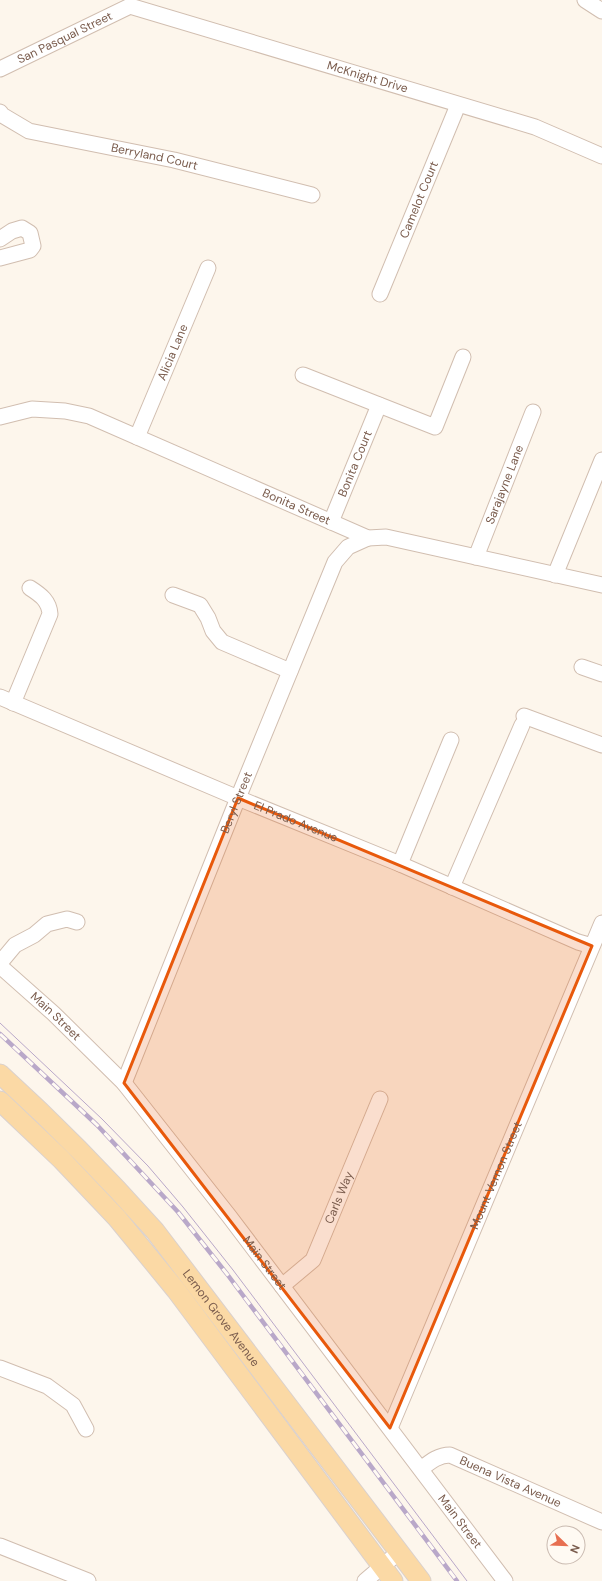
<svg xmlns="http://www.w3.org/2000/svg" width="602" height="1581" viewBox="0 0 602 1581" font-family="'DM Sans',sans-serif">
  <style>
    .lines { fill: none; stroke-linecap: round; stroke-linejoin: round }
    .minor-casing { stroke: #d1beb0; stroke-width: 17 }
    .major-casing { stroke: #dad1cd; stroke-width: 21 }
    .minor { stroke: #fff; stroke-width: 15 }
    .major { stroke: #fbd9a5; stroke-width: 19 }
    .tram { stroke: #b9a8c9; stroke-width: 1 }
    .rail-casing { stroke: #b9a8c9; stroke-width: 4.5 }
    .rail { stroke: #fffaf3; stroke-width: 3; stroke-dasharray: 9; stroke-linecap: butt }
    .marked { fill: #e8590c; fill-opacity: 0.2; stroke: #e8590c; stroke-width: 3; stroke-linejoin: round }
    .labels { text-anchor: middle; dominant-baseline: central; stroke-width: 3; stroke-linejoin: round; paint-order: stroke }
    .street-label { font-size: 12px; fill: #7a5c4d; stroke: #fffaf3 }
  </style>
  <rect width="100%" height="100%" fill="#fdf6ec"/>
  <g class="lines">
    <defs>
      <g id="minor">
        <polyline points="585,0 602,11"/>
        <path id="s1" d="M130,6L535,127L602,156"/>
        <path id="s2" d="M0,69L130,6"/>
        <path id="s3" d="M0,112L2,115L29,131L174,160L312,195"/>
        <polyline points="0,239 12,231 22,228 30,233 33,246 30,250 0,258"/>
        <path id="s4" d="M380,294L458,105"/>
        <polyline points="303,375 435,427 463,357"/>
        <path id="s5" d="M0,417L32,409L65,411L89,416L368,538L386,537L602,585"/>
        <path id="s6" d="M137,437L208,268"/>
        <path id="s7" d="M331,522L379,405"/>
        <path id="s8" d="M476,557L533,412"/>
        <polyline points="555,575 602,460"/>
        <polyline points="173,595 200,605 208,618 213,631 222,642 290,671"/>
        <polyline points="582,667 602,674"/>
        <path id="s9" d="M0,697L238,798L400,864L578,942L592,946"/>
        <path d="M13,703L50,614C49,601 41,595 30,588"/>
        <polyline points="524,716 602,745"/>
        <polyline points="400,864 451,740"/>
        <polyline points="452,887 522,725"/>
        <polyline points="0,963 15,945 34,935 47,924 67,919 77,922"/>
        <path id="s10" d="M0,966L53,1013L124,1083L229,1216L505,1581"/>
        <path id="s11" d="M124,1083L238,798L335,562L348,547L368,538"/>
        <path id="s12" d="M282,1286L313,1260L380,1099"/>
        <polyline points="0,1368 47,1386 73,1405 86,1429"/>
        <path id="s13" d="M390,1428L602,923"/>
        <path id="s14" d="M421,1469C430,1462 438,1455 450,1455L602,1522"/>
        <polyline points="0,1546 88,1581"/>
        <polyline points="365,1581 399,1552"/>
      </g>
      <g id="major">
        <path id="s15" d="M0,1074C54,1123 106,1176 155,1231L421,1581"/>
        <polyline points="0,1101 62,1160 117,1218 176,1290 393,1581"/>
      </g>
    </defs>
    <use href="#minor" class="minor-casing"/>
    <use href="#major" class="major-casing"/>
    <use href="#minor" class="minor"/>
    <use href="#major" class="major"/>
    <polyline class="tram" points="0,1023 102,1119 148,1166 183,1207 233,1270 467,1581"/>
    <defs>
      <polyline id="rail" points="0,1034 97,1125 178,1212 227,1274 457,1581"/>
    </defs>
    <use href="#rail" class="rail-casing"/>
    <use href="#rail" class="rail"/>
  </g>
  <path class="marked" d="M238,798L592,946L390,1428L124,1083Z"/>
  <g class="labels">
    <g class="street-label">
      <text stroke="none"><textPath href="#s2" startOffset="72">San Pasqual Street</textPath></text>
      <text stroke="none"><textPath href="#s1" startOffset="248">McKnight Drive</textPath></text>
      <text stroke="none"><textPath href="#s3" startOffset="163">Berryland Court</textPath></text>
      <text stroke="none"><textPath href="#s4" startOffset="102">Camelot Court</textPath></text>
      <text stroke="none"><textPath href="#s6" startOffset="92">Alicia Lane</textPath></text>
      <text stroke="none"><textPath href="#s7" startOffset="63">Bonita Court</textPath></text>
      <text stroke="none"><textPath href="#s8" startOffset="78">Sarajayne Lane</textPath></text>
      <text stroke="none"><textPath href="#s5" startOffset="317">Bonita Street</textPath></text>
      <text stroke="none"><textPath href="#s11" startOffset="302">Beryl Street</textPath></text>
      <text stroke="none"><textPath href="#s9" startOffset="321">El Prado Avenue</textPath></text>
      <text stroke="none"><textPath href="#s10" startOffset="75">Main Street</textPath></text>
      <text stroke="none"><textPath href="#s13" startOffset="274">Mount Vernon Street</textPath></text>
      <text stroke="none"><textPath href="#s12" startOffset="108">Carls Way</textPath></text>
      <text stroke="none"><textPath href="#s10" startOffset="399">Main Street</textPath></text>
      <text stroke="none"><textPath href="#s15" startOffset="330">Lemon Grove Avenue</textPath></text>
      <text stroke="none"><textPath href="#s14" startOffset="99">Buena Vista Avenue</textPath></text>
      <text stroke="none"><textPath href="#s10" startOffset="723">Main Street</textPath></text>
    </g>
  </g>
  <g transform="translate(566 1545) rotate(113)"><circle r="19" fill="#fffaf3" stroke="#cabbb1"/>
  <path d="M0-3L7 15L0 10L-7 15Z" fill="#e76f51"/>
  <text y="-6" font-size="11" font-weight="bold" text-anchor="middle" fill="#7a5c4d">N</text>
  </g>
</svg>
